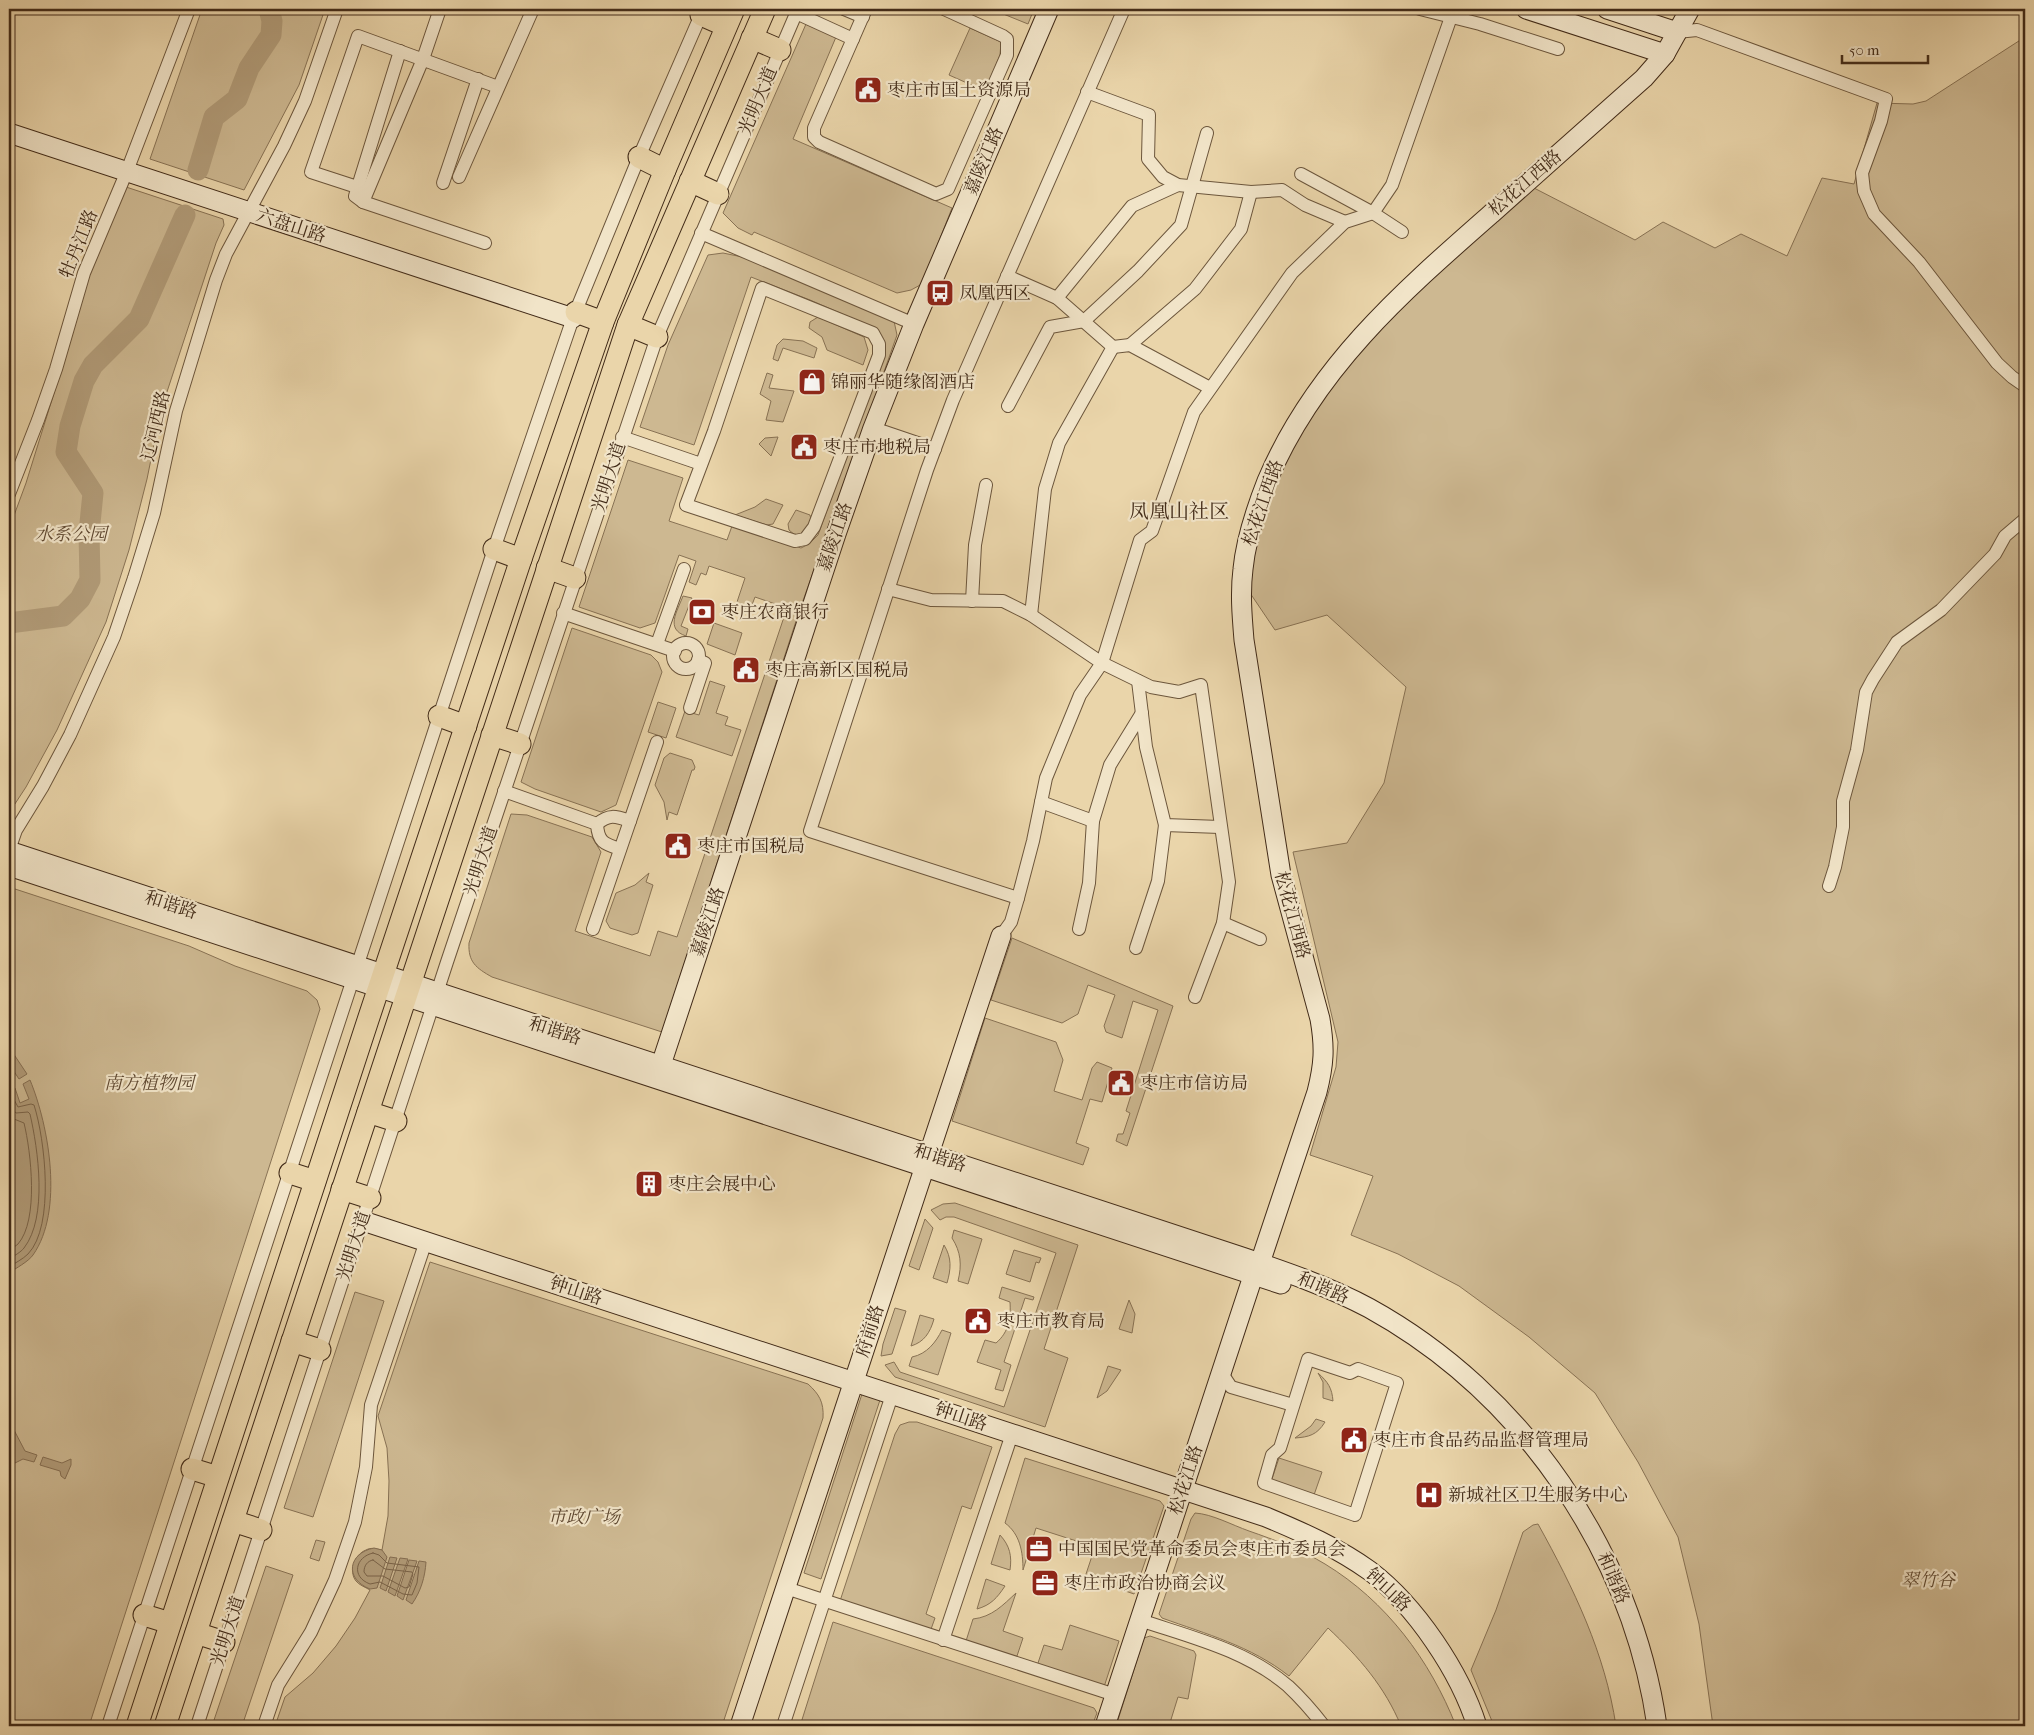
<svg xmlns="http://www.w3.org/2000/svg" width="2034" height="1735" viewBox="0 0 2034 1735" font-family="'IM FELL French Canon','Noto Serif SC',serif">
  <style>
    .green { fill: #cdb891; stroke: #887254 }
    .water { fill: #b19b78; stroke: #856e52 }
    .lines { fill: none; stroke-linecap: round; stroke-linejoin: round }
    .shore { stroke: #7a6348; stroke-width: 1 }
    .river { stroke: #b19b78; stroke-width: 21 }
    .street-casing { stroke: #6c563c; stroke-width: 14 }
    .secondary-casing { stroke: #422b18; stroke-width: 21 }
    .primary-casing { stroke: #422b18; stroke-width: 23 }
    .street { stroke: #f1e4c8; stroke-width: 12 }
    .secondary { stroke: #f1e4c8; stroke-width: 19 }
    .primary { stroke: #ead5aa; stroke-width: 21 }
    .labels { text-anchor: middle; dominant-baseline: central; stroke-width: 4.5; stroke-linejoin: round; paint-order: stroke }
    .poi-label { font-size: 18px; fill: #422b18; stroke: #f1e4c8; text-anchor: start }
    .street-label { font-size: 18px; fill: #422b18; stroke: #f1e4c8 }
    .park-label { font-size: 18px; font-style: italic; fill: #5e4730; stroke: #f1e4c8 }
    .quarter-label { font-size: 20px; fill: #422b18; stroke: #f1e4c8 }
  </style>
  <rect width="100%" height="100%" fill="#ead5aa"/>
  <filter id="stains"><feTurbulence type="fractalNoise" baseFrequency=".004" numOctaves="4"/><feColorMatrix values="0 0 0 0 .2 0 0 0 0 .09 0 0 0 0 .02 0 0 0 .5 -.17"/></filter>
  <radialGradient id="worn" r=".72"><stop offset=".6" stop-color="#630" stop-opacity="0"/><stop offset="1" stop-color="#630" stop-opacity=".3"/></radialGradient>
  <g class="green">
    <polygon points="202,9 325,9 299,85 244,190 150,159"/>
    <polygon points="991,9 1034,9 1028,24"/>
    <polygon points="806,24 836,37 793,139 952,208 922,284 911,290 897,293 754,232 752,235 738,228 723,213"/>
    <polygon points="970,28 1001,42 1000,55 985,91 949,75"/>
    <polygon points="2025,37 2025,1726 1713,1726 1699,1624 1678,1537 1638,1462 1595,1393 1529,1337 1459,1286 1398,1254 1351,1235 1373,1176 1310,1155 1336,1067 1338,1042 1293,852 1347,843 1384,783 1406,687 1327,615 1275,630 1248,590 1253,531 1291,442 1349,359 1411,292 1534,188 1635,240 1663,222 1715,248 1741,234 1787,256 1822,178 1854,184 1877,103 1913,104 1926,101"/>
    <polygon points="117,184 223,219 224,225 216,243 161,410 147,479 129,550 106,622 57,730 26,787 9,813 9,529 26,483 73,332 91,255"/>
    <path d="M723,253L757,260L894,321L897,335L799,612L662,1032L492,977C476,968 468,962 469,943L511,814L527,815L592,837L601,852L575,931L650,956L658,931L677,937L787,608L755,597L750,610L736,605L745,578L709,566L706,575L701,573L696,585L689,582L696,561L679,555L655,623L640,628L579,607L628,460L683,478L669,521L727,540L732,526L801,548L809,544L818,535L881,361L877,329L810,300L751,277L694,445L640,427L668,345L708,255Z"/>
    <polygon points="818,317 864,337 868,350 863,365 827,350 822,337 809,328 810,322"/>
    <polygon points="783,339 803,341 817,348 814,358 783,348 778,361 773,359 777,345"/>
    <polygon points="767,373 773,375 769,388 794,391 783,422 766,420 771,401 760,394"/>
    <polygon points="778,437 771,456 759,444 765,438"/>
    <polygon points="766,499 783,505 773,524 767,525 735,515 755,507"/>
    <polygon points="796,510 810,515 811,520 806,531 796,536 789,530 788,524"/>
    <path d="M683,596L692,598L681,626L688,629L686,636C665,629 677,612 683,596Z"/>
    <polygon points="714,623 742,633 735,655 707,644"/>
    <polygon points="572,628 651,655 658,662 662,672 616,805 601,812 535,789 521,782"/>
    <polygon points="710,681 725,686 716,713 728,717 725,725 741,730 732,756 676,737 685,711 699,715"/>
    <polygon points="658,702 676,708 666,738 648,732"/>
    <polygon points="670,753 692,760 695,767 694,770 692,770 677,815 669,812 667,820 664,802 655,785 664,758"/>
    <polygon points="649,873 646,882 653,885 638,933 632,935 610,928 606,921 616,893 635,885"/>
    <polygon points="9,887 189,946 235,966 307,991 317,1000 320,1009 89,1726 9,1726"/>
    <polygon points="1012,938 1173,1006 1127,1146 1116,1141 1118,1134 1123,1134 1130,1113 1126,1111 1158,1010 1133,1001 1122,1038 1106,1032 1104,1026 1115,995 1088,985 1078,1014 1062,1023 991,1000"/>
    <polygon points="985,1018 1056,1042 1063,1060 1054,1091 1082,1100 1092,1068 1097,1062 1112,1068 1102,1102 1090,1099 1076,1143 1089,1148 1083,1165 952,1121"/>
    <polygon points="955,1203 1078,1245 1044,1349 1068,1358 1045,1427 895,1377 885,1365 894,1362 900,1372 1004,1407 1056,1253 954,1217 946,1217 940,1220 931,1210 943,1204"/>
    <polygon points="925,1219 933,1228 919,1270 909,1266"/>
    <path d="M954,1230L982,1239L968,1284L958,1281C962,1265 961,1252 952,1238Z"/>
    <path d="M944,1245C952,1258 951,1269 947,1283L933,1278Z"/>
    <polygon points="1014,1250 1041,1258 1039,1263 1036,1262 1030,1282 1006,1274"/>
    <path d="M430,1262L808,1384C819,1394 824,1402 823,1418L722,1726H275L285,1697L313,1673L336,1646L355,1618L370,1590C365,1587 359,1585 356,1581C348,1571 355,1554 366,1550C371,1547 376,1549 382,1550L388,1516L389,1481L387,1448L378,1416Z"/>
    <path d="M1002,1287L1034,1297L1033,1300L1025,1298L1004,1362L1011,1365L1003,1391L995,1389L1001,1370L977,1362L985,1340L996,1343C1009,1332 1011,1318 1010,1302L999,1298Z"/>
    <polygon points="355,1292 384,1301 313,1517 284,1508"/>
    <polygon points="1129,1300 1135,1314 1132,1333 1119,1329"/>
    <polygon points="895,1308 906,1311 892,1354 881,1356 883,1344"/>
    <path d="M920,1315L934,1319C930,1333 924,1342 911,1346Z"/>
    <path d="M942,1330L951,1333L938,1375L909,1366L912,1357C927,1354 936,1342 942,1330Z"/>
    <polygon points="1108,1366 1121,1370 1107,1391 1097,1398"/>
    <path d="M1318,1373C1328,1382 1332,1388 1333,1401L1323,1398V1382Z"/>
    <polygon points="862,1394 880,1400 821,1579 804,1573"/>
    <path d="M1316,1419L1325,1422C1317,1435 1309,1437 1295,1438L1311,1426Z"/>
    <polygon points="909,1422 917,1422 992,1447 971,1509 962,1506 926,1614 935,1618 930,1632 839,1604 895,1434 900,1425"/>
    <path d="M1025,1458L1160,1501L1164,1506L1134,1594L1085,1577L1095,1547L1036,1528L1023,1570C1023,1552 1020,1534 1005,1523Z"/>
    <polygon points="1279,1458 1322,1472 1314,1495 1271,1482"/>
    <path d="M1195,1513C1212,1514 1232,1525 1249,1531C1275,1540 1302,1550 1325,1564C1386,1601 1430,1660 1456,1726H1401C1385,1687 1359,1657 1328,1628L1289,1676C1251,1646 1206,1634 1162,1618L1159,1614L1191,1519Z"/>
    <path d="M1538,1524C1574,1589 1605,1653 1616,1726H1494L1471,1670L1496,1610L1523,1532L1533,1525Z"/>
    <path d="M1000,1535C1010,1546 1012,1556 1010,1570L991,1564Z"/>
    <polygon points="316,1540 325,1542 319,1561 310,1558"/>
    <polygon points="266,1566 293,1575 242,1726 212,1726"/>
    <path d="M986,1579L1005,1586C997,1598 991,1605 977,1609Z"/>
    <path d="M1016,1593L1003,1631L1023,1638L1015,1662L966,1641L973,1619C992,1617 1003,1605 1016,1593Z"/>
    <polygon points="833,1622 1094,1708 1097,1713 1092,1726 800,1726"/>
    <polygon points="1070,1625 1119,1641 1103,1690 1036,1669 1044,1645 1062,1650"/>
    <polygon points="1150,1636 1194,1651 1196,1655 1188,1699 1178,1697 1169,1726 1120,1726 1118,1720 1144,1638"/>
  </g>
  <g class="water">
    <polygon points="9,1047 27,1074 19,1079 9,1064"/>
    <path d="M30,1080C49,1126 64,1211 33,1255C28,1262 16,1268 9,1273V1087L11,1090L15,1088L20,1103L29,1099L23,1084Z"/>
    <polygon points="14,1430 25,1451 37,1455 34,1462 23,1459 9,1466 9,1433"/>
    <polygon points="43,1457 62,1463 71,1459 71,1465 65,1479 61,1476 60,1471 40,1465"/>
    <path d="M374,1548L382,1550L387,1557L377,1588L370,1589C344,1579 348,1553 374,1548Z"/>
    <polygon points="390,1557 397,1558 386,1591 380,1588"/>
    <polygon points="400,1558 408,1559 395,1596 388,1592"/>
    <polygon points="409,1560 417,1561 403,1600 397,1596"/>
    <path d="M419,1561L426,1562C425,1577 421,1591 412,1604L406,1600Z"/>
  </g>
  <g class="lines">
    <g class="shore">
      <path d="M9,1094L12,1096L18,1107L31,1104L34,1105C45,1139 55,1226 28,1254C23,1259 15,1263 9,1267"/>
      <path d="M9,1105L16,1113L28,1112L30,1114C38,1149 48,1217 24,1248C21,1252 14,1256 9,1259"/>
      <path d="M9,1117L24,1123C31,1152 39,1220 18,1244C16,1246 12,1248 9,1250"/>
      <path d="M373,1553L379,1555L387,1563L419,1567L417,1583L412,1595L403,1594L380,1582L370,1584C351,1577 355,1557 373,1553Z"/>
      <path d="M373,1560L385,1569L412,1572L413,1574L409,1587L405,1588L383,1576H367L364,1572C364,1566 367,1561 373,1560Z"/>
    </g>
    <g class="river">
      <polyline points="198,170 214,117 237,99 249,68 271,35 272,21 269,9"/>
      <polyline points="9,623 63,616 80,599 90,580 89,533 93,493 66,452 70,426 84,381 93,365 139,319 185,215"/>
    </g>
    <defs>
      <g id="street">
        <polyline points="844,9 863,17"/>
        <polyline points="866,9 814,128 814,137 819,142 936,194 948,189 1007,55 1007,39 1003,36 944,9"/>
        <polyline points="1420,9 1480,24 1558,49"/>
        <polyline points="796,13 853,39"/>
        <polyline points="1677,32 1697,30 1886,99 1881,121 1862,173 1864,191 1874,214 1919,262 1997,363 2012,377 2025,386"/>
        <polyline points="400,51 355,196 363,202 485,243"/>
        <polyline points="1087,92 1149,115 1148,159 1163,177 1178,185 1251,192 1282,190 1305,205 1345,222"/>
        <polyline points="1301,174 1373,213 1402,232"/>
        <polyline points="459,177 533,9"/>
        <polyline points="443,183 478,79"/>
        <polyline points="357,187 311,172 358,36 498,87"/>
        <polyline points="363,202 423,59 440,9"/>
        <polyline points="701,233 914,324"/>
        <polyline points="1007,276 1057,298 1113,347 1130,345 1210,388"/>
        <polygon points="762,288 873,333 879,344 879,355 814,527 805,539 795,541 686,505 714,431"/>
        <polyline points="1057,298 1132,206 1178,185"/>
        <polyline points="1130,345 1195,289 1241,229 1251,192"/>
        <polyline points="1008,406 1050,327 1084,321 1138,271 1181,225 1207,133"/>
        <polyline points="873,428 935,449"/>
        <polyline points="622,437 701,464"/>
        <polyline points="9,494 38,420 56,369 84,273 127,171 189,9"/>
        <polyline points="888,589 931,600 1003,601 1031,615 1102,663 1151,687 1179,692 1201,685 1229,882 1223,923 1195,997"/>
        <polyline points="972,601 975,545 986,485"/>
        <polyline points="563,613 675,651"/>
        <polyline points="1031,615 1045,489 1059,443 1113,347"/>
        <circle cx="686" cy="656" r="13"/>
        <polyline points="657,644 684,569"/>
        <polyline points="1138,681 1146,747 1165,825 1220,827"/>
        <polyline points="690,708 705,663 698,660"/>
        <polyline points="504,791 597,824"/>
        <polyline points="1041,802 1093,821"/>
        <path d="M597,824C598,842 604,844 620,849"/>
        <path d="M597,824C609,814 615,816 630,821"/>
        <polyline points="9,850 16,830 43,786 70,735 114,637 134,578 154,513 176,411 216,280 226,254 284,146 305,101 337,9"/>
        <polyline points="1829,886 1835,867 1843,827 1843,801 1857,750 1866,692 1873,679 1897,642 1941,610 1995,554 2005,536 2025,519"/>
        <polyline points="1018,898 810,831 927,470 953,400 1124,9"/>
        <polyline points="1223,923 1260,939"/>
        <polyline points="593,929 657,742"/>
        <polyline points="1079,929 1089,883 1093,821 1110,765 1142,713"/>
        <polyline points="1001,936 1011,922 1018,898 1033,841 1046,778 1080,695 1102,663 1140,540 1152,531 1194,412 1292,273 1345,222 1373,213 1392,185 1451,17"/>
        <polyline points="1136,948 1158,881 1165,825"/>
        <polygon points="1308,1359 1350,1373 1358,1369 1397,1383 1355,1515 1264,1483 1272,1455 1280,1448"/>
        <polyline points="1221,1372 1231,1387 1293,1405"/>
        <polyline points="786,1588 1115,1695"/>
        <path d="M1140,1620C1190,1637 1246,1650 1288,1686C1301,1698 1313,1712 1324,1726"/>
        <polyline points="943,1640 1012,1434"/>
        <polyline points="108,1726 494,549 573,318 639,157 703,10"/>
        <polyline points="197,1726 447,962 657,337 798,9"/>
        <polyline points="264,1726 278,1685 311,1632 335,1580 355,1522 366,1467 371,1405 426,1241"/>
        <polyline points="783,1726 892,1395"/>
      </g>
      <g id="secondary">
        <polyline points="1526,9 1665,54"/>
        <polyline points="1607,9 1677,32"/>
        <polyline points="9,133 573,318"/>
        <path d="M9,851L1239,1256C1283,1271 1328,1286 1369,1308C1523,1393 1632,1552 1657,1726"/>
        <polyline points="9,866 1281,1284"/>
        <polyline points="657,1077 836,534 873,428 914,324 1049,9"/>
        <path d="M363,1221L1266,1517C1302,1532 1338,1548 1370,1571C1416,1606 1460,1672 1477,1726"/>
        <path d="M1260,1263L1317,1092C1324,1064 1325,1048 1320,1019L1281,875L1244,640C1242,616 1240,593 1243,569C1246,538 1256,509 1267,481C1315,368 1401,293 1491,214C1542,169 1593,123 1644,78L1665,54L1690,9"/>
        <polyline points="740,1726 1001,936"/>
        <polyline points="1105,1726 1257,1264"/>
      </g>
      <g id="primary">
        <polyline points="701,15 726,26"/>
        <polyline points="752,38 780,50"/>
        <polyline points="639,157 665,170"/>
        <polyline points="690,181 718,194"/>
        <polyline points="576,312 603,322"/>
        <polyline points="628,325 657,337"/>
        <polyline points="494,549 521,559"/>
        <polyline points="547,568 575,578"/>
        <polyline points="439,716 466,726"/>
        <polyline points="492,735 520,744"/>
        <polyline points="368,1112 396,1121"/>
        <polyline points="290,1173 315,1181"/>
        <polyline points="342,1189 370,1198"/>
        <polyline points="292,1341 320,1350"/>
        <polyline points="192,1469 218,1477"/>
        <polyline points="233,1521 261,1530"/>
        <polyline points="144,1615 170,1623"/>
        <polyline points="196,1633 224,1642"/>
        <polyline points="137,1726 368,1020 521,559 603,322 665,170 734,9"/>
        <polyline points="165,1726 628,325 765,9"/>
      </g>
    </defs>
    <use href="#street" class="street-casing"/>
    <use href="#secondary" class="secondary-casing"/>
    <use href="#primary" class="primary-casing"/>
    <use href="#street" class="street"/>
    <use href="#secondary" class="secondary"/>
    <use href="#primary" class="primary"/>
  </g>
  <defs>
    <symbol id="civic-square" viewBox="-11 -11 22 22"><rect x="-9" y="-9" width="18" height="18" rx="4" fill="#8f2418" stroke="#f1e4c8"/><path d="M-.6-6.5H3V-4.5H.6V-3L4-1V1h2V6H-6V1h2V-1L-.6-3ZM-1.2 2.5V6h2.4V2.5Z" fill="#fff"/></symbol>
    <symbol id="bus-square" viewBox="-11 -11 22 22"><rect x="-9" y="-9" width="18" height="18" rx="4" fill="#8f2418" stroke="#f1e4c8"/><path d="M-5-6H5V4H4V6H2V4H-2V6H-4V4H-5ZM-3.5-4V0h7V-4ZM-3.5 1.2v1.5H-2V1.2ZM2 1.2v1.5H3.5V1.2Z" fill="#fff"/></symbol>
    <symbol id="shop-square" viewBox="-11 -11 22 22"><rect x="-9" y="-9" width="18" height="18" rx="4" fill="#8f2418" stroke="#f1e4c8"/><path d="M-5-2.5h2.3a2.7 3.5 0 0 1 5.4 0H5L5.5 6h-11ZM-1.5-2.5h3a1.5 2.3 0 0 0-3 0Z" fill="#fff"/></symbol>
    <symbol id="bank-square" viewBox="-11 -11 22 22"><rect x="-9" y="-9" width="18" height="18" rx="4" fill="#8f2418" stroke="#f1e4c8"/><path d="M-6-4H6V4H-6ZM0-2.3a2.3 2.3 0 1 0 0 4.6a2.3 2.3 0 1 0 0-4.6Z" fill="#fff"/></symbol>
    <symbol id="building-square" viewBox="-11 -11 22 22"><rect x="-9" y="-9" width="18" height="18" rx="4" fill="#8f2418" stroke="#f1e4c8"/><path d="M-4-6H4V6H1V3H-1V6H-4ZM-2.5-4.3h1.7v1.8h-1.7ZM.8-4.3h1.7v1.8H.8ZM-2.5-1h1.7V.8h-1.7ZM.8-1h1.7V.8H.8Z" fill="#fff"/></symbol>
    <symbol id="hospital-square" viewBox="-11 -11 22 22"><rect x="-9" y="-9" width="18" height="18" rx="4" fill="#8f2418" stroke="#f1e4c8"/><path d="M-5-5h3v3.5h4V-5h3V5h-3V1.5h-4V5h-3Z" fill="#fff"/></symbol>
    <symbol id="office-square" viewBox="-11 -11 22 22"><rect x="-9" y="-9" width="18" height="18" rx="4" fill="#8f2418" stroke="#f1e4c8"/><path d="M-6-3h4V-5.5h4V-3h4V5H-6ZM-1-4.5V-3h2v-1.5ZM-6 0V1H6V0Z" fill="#fff"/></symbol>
  </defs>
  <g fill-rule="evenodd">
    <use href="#civic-square" x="852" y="74" width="32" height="32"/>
    <use href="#bus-square" x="924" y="277" width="32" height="32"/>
    <use href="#shop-square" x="796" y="366" width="32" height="32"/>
    <use href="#civic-square" x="788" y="431" width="32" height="32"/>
    <use href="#bank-square" x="686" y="596" width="32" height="32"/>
    <use href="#civic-square" x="730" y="654" width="32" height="32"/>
    <use href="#civic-square" x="662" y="830" width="32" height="32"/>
    <use href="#civic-square" x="1105" y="1067" width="32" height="32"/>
    <use href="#building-square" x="633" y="1168" width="32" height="32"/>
    <use href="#civic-square" x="962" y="1305" width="32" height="32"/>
    <use href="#civic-square" x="1338" y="1424" width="32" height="32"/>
    <use href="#hospital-square" x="1413" y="1479" width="32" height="32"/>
    <use href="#office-square" x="1023" y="1533" width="32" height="32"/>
    <use href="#office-square" x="1029" y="1567" width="32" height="32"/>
  </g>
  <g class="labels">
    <g class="poi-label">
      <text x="887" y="90">枣庄市国土资源局</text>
      <text x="959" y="293">凤凰西区</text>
      <text x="831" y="382">锦丽华随缘阁酒店</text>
      <text x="823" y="447">枣庄市地税局</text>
      <text x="721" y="612">枣庄农商银行</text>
      <text x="765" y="670">枣庄高新区国税局</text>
      <text x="697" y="846">枣庄市国税局</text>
      <text x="1140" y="1083">枣庄市信访局</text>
      <text x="668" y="1184">枣庄会展中心</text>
      <text x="997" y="1321">枣庄市教育局</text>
      <text x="1373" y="1440">枣庄市食品药品监督管理局</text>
      <text x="1448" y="1495">新城社区卫生服务中心</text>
      <text x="1058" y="1549">中国国民党革命委员会枣庄市委员会</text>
      <text x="1064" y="1583">枣庄市政治协商会议</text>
    </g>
    <g class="street-label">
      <text transform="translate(758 101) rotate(-67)">光明大道</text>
      <text transform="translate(984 161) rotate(-67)">嘉陵江路</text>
      <text transform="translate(1525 183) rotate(-41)">松花江西路</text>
      <text transform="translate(291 226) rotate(18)">六盘山路</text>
      <text transform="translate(79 244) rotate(-68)">牡丹江路</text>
      <text transform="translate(156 426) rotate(-77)">辽河西路</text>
      <text transform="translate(609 477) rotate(-72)">光明大道</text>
      <text transform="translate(1263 503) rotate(-71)">松花江西路</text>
      <text transform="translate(835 537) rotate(-71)">嘉陵江路</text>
      <text transform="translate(481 861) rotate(-72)">光明大道</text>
      <text transform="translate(171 905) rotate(18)">和谐路</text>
      <text transform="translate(1292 915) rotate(75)">松花江西路</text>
      <text transform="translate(708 922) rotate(-72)">嘉陵江路</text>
      <text transform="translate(555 1031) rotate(18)">和谐路</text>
      <text transform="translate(940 1158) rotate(18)">和谐路</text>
      <text transform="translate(354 1246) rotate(-72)">光明大道</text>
      <text transform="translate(1323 1288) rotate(23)">和谐路</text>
      <text transform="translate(576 1291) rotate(18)">钟山路</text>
      <text transform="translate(870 1331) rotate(-72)">府前路</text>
      <text transform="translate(961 1417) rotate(18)">钟山路</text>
      <text transform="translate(1186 1480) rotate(-72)">松花江路</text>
      <text transform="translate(1613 1578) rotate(67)">和谐路</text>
      <text transform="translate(1388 1590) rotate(43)">钟山路</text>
      <text transform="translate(228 1631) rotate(-72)">光明大道</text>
    </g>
    <g class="park-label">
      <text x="71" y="534">水系公园</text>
      <text x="149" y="1083">南方植物园</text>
      <text x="584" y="1517">市政广场</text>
      <text x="1928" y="1580">翠竹谷</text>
    </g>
    <g class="quarter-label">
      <text x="1179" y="511">凤凰山社区</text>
    </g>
  </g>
  <rect width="2034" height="1735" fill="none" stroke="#ead5aa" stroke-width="30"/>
  <rect x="10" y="10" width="2014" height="1715" fill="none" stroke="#422b18" stroke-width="2.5"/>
  <rect x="15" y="15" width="2004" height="1705" fill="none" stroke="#422b18"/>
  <path d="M1842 55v8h86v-8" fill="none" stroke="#422b18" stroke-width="2.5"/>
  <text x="1849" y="55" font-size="15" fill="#422b18" stroke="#f1e4c8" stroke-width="4" paint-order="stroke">50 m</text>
  <rect width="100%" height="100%" filter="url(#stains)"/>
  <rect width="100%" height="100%" fill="url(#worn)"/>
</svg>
